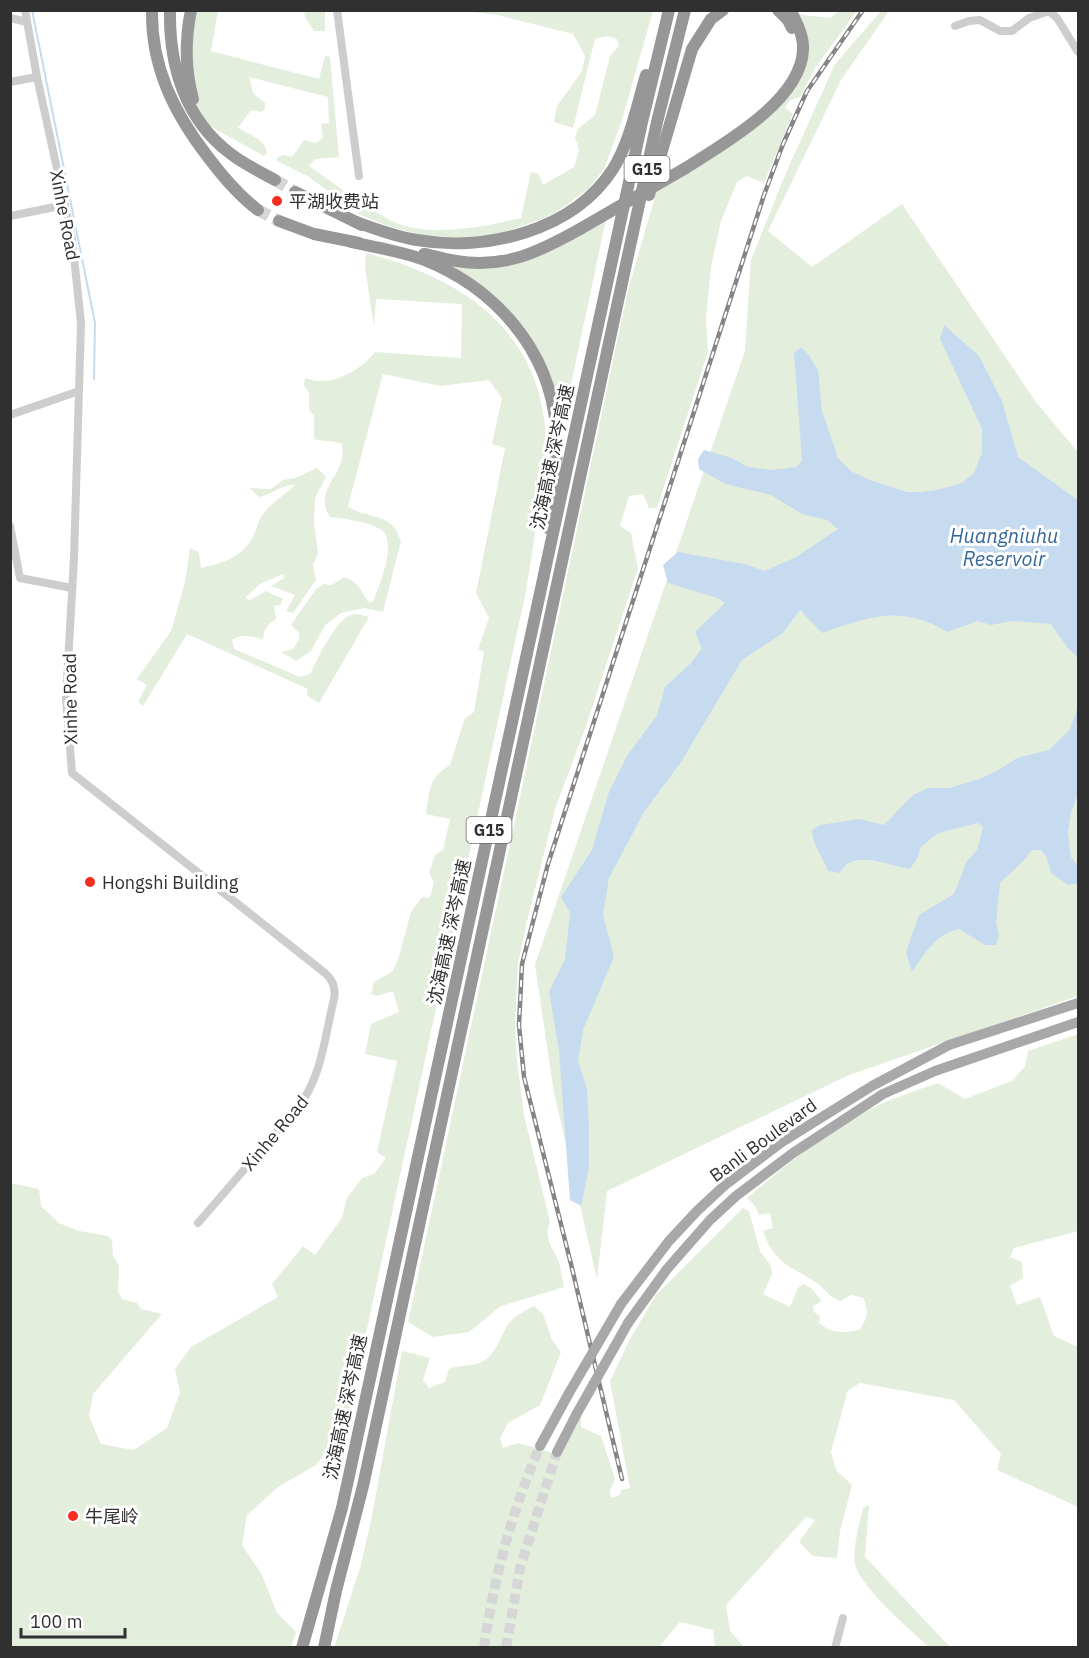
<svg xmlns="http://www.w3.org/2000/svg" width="1089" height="1658" viewBox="0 0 1089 1658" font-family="'IBM Plex Sans','Noto Sans SC',sans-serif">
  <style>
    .green { fill: #e4eedd }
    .water { fill: #c7dbf0 }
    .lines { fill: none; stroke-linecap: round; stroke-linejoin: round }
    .stream { stroke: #c7dbf0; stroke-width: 2 }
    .major-tunnel { stroke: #d6d6d6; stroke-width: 10; stroke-dasharray: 10 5; stroke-linecap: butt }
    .highway-tunnel { stroke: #d6d6d6; stroke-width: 12; stroke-dasharray: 12 6; stroke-linecap: butt }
    .minor { stroke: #cdcdcd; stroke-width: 8 }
    .major { stroke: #a8a8a8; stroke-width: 10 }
    .highway { stroke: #979797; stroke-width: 12 }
    .rail-casing { stroke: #858585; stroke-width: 4.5 }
    .rail { stroke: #fff; stroke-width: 2; stroke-dasharray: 7; stroke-linecap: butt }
    .major-bridge { stroke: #a8a8a8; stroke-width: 10 }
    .highway-bridge { stroke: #979797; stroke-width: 12 }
    .poi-dot { fill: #f72d22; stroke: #fff; stroke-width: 2 }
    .labels { text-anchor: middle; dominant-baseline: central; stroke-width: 6; stroke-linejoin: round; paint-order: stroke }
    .shield { fill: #fff; stroke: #6e6e6e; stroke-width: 1.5 }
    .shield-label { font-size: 16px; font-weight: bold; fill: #303030 }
    .poi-label { font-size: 18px; fill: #303030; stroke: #fff; text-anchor: start }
    .street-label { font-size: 18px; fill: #303030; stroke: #fff }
    .water-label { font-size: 20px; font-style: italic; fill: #35679b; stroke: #fff }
  </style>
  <rect width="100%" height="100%" fill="#fff"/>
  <g class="green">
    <path d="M189,10L218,11L211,51L319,79L325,56L330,57L339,157L315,159L309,166C335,184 361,205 390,220C426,239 483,227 521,218L531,172L539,174L543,185L574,167L579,150L575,137L578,129L595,115L610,56L619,46L617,39L607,36L595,39L573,128L554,122L557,106L582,71L585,56L573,34L497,15L465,11H653L622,120L604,169L589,188L567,205L547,217L493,236L467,238H432L388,226L361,215L309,177L277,161L278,157L283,155L292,157L304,140L316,143L323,138L321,124L329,123L328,97L249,77L253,93L265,103V109L261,112L251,110L238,128C249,134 264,139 267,152L264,156L215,129L204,122L196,111Z"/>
    <polygon points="304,11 325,11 325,31 314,31 305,17"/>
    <path d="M838,11H857L815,68L800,97L790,100L785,108L793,113L764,183L747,176L737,182L721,221L711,267L706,318L708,352L657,508H649L643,494L629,496L620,526L631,533L638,568L585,729L556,806L527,921L518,964L515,1022L517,1061L524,1115L550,1222C544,1237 551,1246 557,1258C561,1266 562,1279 564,1287L501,1306L469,1332L433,1337L408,1322L628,290L658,186L755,124L802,66L796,12L803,15L831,18Z"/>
    <polygon points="881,11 889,11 841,80 768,231 812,267 902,204 1036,402 1078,452 1078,996 849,1075 607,1191 597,1279 554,1093 535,965 745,351 751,260 785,175 835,64"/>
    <polygon points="607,215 560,436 554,408 529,338 450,268 498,267"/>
    <path d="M366,253C453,276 531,321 544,419C547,438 544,459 542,478C538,516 532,554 526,591L345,1431L316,1465L278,1487L247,1515L242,1545L262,1575L277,1613L296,1632L291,1647H11V1183L39,1189L41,1206L59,1223L79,1231L108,1236L112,1240L113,1256L119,1266L118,1291L122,1299L137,1303L141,1309L162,1314L93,1394L89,1416L101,1444L134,1450L167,1428L180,1392L175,1369L191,1347L278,1297L272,1284L303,1246L315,1255L342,1218L347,1198L362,1178L374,1174L386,1158L377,1152L397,1061L365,1054L371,1024L399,1012L393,991L377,996L371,994L374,982L392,972L398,960L411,912L422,897L430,898L434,882L429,873L435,855L443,850L450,819L426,814C430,790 428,778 450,765L465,718L474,712L484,652L478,649L489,618L476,593L505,448L492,444L502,398L489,380L440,386L383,374L348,506C362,517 383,514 394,527C397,531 399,537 401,541L383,612L365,608L341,613L325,625L311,651L296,661L281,652L293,649L299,640V633L291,625L316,589L324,584L332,585L344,577C357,581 362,591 368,602H373C379,586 399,539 380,529C365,521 346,519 330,517C315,494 336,481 342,459C343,455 342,449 342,444C333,440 324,442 314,439V416L309,409V393L304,385L305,378C330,388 359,372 375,352L461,358L462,304L376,299L374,327L365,267Z"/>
    <path d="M317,468L326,477L315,498L314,523L318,553L313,565L316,580L293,613L286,611L295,595L271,586L284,578L283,574L260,584L245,598L250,600L266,591L283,599L280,605L274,606L276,619C267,624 264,630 263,640C252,636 243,633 232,640L234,649L300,677L310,674C318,659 336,616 355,614C359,614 365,616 369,617L319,703L307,696L308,689L187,634L143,706L138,702L147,685L137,679L171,631L185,582L190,548L199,552L201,568C225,562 242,558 254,535C257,529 258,522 261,517C270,503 284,496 295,485C278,485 273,495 259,497L250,488L271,489L283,480L295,478Z"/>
    <path d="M1078,1034V1231L1014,1248L1010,1257L1022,1262L1023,1278L1010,1286L1017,1305L1040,1297L1054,1336L1078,1347V1507L997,1470L1001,1454L954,1400L860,1383L848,1390L831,1452L836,1470L852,1485L840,1531L837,1558L813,1556L799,1542L815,1520L806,1517L726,1605L730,1631L744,1647H715L713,1630L680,1622L659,1647L334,1648L360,1568L371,1521L402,1351L430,1358L423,1380L429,1388L445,1382L449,1369C460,1364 473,1367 482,1362C498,1354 500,1334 510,1322C516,1315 526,1310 534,1306L543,1314L552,1340L561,1352L540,1405L508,1423L500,1438L503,1448L518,1443L560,1455L581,1415V1427L601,1436L615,1479L610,1491L611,1498L619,1496L621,1490L630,1488L610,1381L630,1339L656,1295L743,1208L749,1211L760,1251L771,1266L772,1274L763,1294L790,1307L798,1288L803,1284L811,1288L822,1301L813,1306L814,1312L820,1316L819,1323C832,1334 843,1333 859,1330C868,1318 869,1312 863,1298L851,1295L841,1301C830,1298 827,1291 819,1285C792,1265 776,1267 763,1231L773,1228L770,1213L759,1215L755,1206L747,1198C782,1168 819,1138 860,1115C884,1101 911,1092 938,1083L965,1099L1012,1081L1025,1066L1028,1051Z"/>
    <path d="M869,1505L865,1557L950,1647H929C910,1630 860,1587 855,1564C852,1550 860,1522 863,1508Z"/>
  </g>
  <g class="water">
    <path d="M944,325L979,356L1002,401L1018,457L1078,500V658L1067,647L1051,624L1012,621L991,625L978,621L947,632C901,604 869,617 822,633L800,610L783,633L742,660L681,762L644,812L609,878L603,915L614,957L583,1030L578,1061L587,1089L589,1130V1167L581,1206L570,1200L559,1051L549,992L565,959L570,913L561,897L592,850L609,792L627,756L657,715L665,687L691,663L702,648L695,632L725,603L717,598L668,583L663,565L678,552L745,564L765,571L796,557L838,529L827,520L802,514L771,495L725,484L699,469L698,459L704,450L732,458L748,467L772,470L797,467L802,460L794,353L801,347L808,354L818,370L822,411L838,458L851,471L867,479L907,492H921L937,490L962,483L974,473L982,453V429L940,339Z"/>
    <path d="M1078,706V793L1071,813L1068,832L1071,857L1078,866V883L1068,885L1051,873L1046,856L1040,850H1032L1025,859L1000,883L996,923L999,935L996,945H985L959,929C937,933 924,954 912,972L906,952L919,915L954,894L967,861L977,850L983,827L978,823L938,833L921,847L917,859L910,869C892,866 865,854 849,863C845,865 842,870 839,873L828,871C823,857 812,844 812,830L820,825L859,819L884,825L913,795L928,788H949L979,779L997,771L1017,758L1049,750L1070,729Z"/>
  </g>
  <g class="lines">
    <polyline class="stream" points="32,10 95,323 94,379"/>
    <g class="major-tunnel">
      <path d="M484,1648C494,1577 512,1511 540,1446"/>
      <polyline points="506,1648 520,1568 557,1452"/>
    </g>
    <g class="highway-tunnel">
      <polyline points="275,180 295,192"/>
      <polyline points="258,210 279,221"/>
    </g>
    <g class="minor">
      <path d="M25,10L37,77L72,238L81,323L74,558L66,698L72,773L325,973C333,980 336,989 334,999C325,1035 322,1076 299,1106L198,1223"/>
      <polyline points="337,10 359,176"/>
      <polyline points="10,18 27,22"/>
      <polyline points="955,26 969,21 980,20 1000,31 1012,31 1029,18 1049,11 1057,18 1078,52"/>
      <polyline points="10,82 37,77"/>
      <polyline points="10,216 65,205"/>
      <polyline points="10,415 79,391"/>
      <polyline points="10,526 20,578 72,588"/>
      <polyline points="835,1648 843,1618"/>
    </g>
    <g class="major">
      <polyline points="621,1304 669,1241 697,1211 725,1185 782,1142 872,1086 949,1045 1078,1003"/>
      <polyline points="628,1323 667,1269 710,1220 736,1196 793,1153 883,1094 935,1071 1078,1022"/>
      <polyline points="540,1446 569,1393"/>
      <polyline points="557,1452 576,1415"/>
    </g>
    <g class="highway">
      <path d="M152,10C151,67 174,113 208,157C223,177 238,195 258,210"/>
      <path d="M170,10C169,66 185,120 231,154C244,164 260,172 275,180"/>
      <path d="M191,10C185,40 185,70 193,99"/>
      <polyline points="778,10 788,20 792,28"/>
      <path d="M684,169C722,145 801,101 803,50C804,36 797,22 790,10"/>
      <polyline points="295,192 362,225"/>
      <polyline points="649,195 692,49 711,19 723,10"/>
      <polyline points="279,221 314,234 359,243"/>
      <path d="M356,222C376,229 396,237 417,240C486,252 573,231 613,169C630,142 637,105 646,75"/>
      <path d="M351,242C375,247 399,251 422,259C494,287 550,349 556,428C559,461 553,496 548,528"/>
      <path d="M424,254C435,256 445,259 456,261C505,269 539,252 580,229"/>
      <polyline points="302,1648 342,1508 642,122 669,10"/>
      <polyline points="324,1648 336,1591 363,1486 612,329 657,122 685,10"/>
    </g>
    <defs>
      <polyline id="rail" points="622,1479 571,1264 524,1077 519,1025 522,964 548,864 764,195 783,144 807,91 863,10"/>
    </defs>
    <use href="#rail" class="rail-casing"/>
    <use href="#rail" class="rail"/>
    <g class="major-bridge">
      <polyline points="569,1393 621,1304"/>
      <polyline points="576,1415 628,1323"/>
    </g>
    <polyline class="highway-bridge" points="580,229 684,169"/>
  </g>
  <g class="poi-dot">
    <circle cx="277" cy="201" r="6"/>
    <circle cx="90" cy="882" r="6"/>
    <circle cx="73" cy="1516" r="6"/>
  </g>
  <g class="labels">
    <g class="shield">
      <rect x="624.5" y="156" width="45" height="26" rx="4.5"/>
      <rect x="466.5" y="817" width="45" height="26" rx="4.5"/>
    </g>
    <g class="shield-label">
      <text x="647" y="169">G15</text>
      <text x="489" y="830">G15</text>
    </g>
    <g class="poi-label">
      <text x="289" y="201">平湖收费站</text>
      <text x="102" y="882">Hongshi Building</text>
      <text x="85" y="1516">牛尾岭</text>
    </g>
    <g class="street-label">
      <text transform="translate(65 215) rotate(79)">Xinhe Road</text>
      <text transform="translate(552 457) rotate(-78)">沈海高速 深岑高速</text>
      <text transform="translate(70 699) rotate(-91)">Xinhe Road</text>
      <text transform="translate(449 932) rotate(-78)">沈海高速 深岑高速</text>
      <text transform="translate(275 1133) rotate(-50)">Xinhe Road</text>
      <text transform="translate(763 1140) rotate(-36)">Banli Boulevard</text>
      <text transform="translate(345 1407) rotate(-78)">沈海高速 深岑高速</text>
    </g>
    <g class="water-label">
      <text x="1004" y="535">Huangniuhu<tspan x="1004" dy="23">Reservoir</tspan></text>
    </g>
  </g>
  <rect width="1089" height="1658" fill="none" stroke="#303030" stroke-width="24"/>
  <path d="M21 1628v9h104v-9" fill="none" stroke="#303030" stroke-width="3"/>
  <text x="30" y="1628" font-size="18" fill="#303030" stroke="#ffffff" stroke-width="4.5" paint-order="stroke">100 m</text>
</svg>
